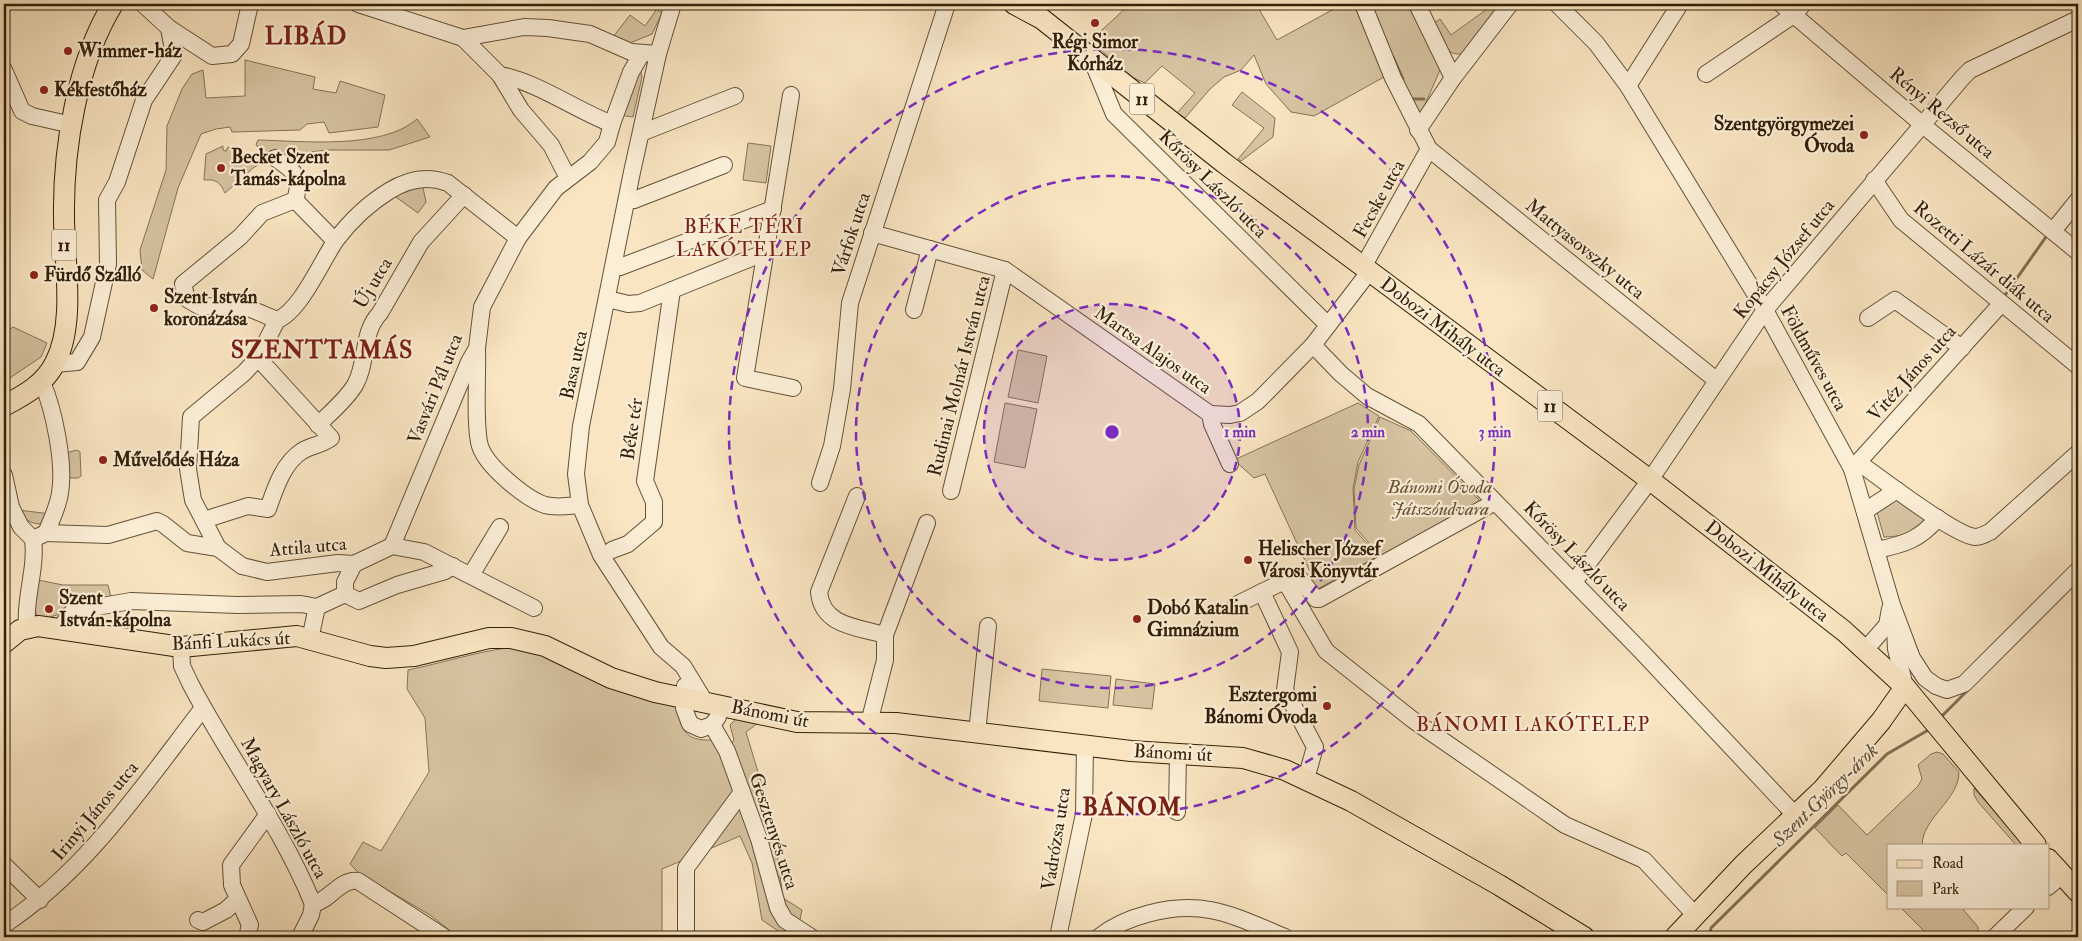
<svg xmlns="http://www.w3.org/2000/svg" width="2082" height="941" viewBox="0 0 2082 941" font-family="'IM FELL Double Pica',serif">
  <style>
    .green { fill: #d7c4a2; stroke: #857256 }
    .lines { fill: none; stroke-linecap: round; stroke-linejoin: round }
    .stream { stroke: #826e52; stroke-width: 3 }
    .minor-casing { stroke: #645137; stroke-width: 18 }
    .major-casing { stroke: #332009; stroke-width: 22 }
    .minor { stroke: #fbeed7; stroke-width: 16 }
    .major { stroke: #f9e5c1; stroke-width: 20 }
    .ring { fill: none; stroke: #7b2cbf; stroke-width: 2.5; stroke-dasharray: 9 6 }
    .poi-dot { fill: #8f2418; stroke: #fbeed7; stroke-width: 2 }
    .labels { text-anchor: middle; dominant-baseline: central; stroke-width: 4.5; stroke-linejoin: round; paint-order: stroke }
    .shield { fill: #fbeed7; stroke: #6f5e47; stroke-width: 1 }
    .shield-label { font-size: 18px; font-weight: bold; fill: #332009 }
    .poi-label { font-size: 19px; font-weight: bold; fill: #332009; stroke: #fbeed7; text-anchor: start }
    .street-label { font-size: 19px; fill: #332009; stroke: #fbeed7 }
    .park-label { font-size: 19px; font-style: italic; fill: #645137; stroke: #fbeed7 }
    .neighbourhood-label { font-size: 20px; letter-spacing: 1px; fill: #7a1f14; stroke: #fbeed7 }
    .water-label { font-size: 20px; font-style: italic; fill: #614e33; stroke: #fbeed7 }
    .district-label { font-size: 24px; font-weight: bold; letter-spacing: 1px; fill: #7a1f14; stroke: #fbeed7 }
    .centre { fill: #7b2cbf; stroke: #fbeed7; stroke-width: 2.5 }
    .ring-label { font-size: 15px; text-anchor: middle; font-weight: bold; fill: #7b2cbf; stroke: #fbeed7; stroke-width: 4.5; stroke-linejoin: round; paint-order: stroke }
  </style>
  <rect width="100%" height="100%" fill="#f9e5c1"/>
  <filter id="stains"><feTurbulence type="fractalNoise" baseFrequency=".004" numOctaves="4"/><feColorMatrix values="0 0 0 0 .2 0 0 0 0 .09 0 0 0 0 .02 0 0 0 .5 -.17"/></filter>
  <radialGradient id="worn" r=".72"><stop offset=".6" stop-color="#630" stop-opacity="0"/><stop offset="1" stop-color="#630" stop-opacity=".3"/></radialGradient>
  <g class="green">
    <polygon points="1127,4 1256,4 1277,40 1343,4 1354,4 1384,77 1314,116 1291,112 1266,84 1254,55 1241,70 1224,77 1210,89 1185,118 1177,113 1195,93 1162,66 1145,83 1127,75 1091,40 1127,7"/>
    <polygon points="1369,4 1410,4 1440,70 1420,116 1416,117"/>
    <path d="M1494,4L1500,10L1464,53C1445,59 1440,37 1433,24L1440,19L1451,35Z"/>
    <polygon points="657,9 662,13 652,34 630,43 613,37 630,15 645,26"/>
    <polygon points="245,60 315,77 313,89 336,93 340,81 385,95 378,127 329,133 324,122 307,124 300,130 232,132 230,127 216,129 201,134 178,188 153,279 142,270 140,250 166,170 167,126 182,89 192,74 203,70 206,98 245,96"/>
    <polygon points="640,69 642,77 633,117 619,115"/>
    <polygon points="1242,92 1275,118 1273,137 1241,161 1238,159 1264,128 1232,105"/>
    <path d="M417,119L430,137L389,150H327L311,152L308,160L293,164L262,151L256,145L258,140C303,141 382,150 417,119Z"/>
    <polygon points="748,143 771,146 766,183 743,180"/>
    <path d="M223,146V150L226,151L228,147L260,158L261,163L253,168L225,193C220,182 216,179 204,180L206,154Z"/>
    <polygon points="422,183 426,202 418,213 393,195"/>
    <polygon points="13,327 47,343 41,357 4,382 4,333"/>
    <polygon points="1018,350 1047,356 1038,403 1008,397"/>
    <polygon points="1005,403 1037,409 1025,468 994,462"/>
    <polygon points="1358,403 1379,416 1358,462 1353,488 1355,530 1378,556 1314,591 1305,580 1312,576 1265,474 1254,478 1234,460"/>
    <polygon points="1380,417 1411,431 1480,501 1380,556 1356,528 1354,489 1359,465"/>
    <polygon points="77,450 80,452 81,476 78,478 69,478 66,453"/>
    <path d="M1899,499L1926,519C1915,535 1902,536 1884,537L1877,512L1887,503Z"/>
    <path d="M18,510L51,514L41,524C30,524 24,519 18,510Z"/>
    <polygon points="38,580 63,585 108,585 112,602 71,610 39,621 34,608"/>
    <path d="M506,648L525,649L677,705C682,731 684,741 713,740L724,753L734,740L730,725L740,715L762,720L746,732L773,822L783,898L802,910L797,933L804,937H787L762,920L752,863L740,836L662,869V937H458L430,915L360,874L350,864L363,842L381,851L429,772L425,718L407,689L408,670C441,663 473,653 506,648Z"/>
    <polygon points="1042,669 1111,676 1108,708 1039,701"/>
    <polygon points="1116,679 1155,684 1152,709 1113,705"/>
    <path d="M1937,752L1943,754L1959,772C1959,800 1923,817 1922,845H1888V895L1846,853L1842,856L1815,828L1838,805L1867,835L1918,786L1922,779L1918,765L1931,754Z"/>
    <polygon points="1974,788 2024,845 2016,845 1978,802 1974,795"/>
    <polygon points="1900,907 1961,907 1978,927 1978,937 1930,937"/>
  </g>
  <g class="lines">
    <g class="stream">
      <polyline points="1393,57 1403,79"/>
      <polyline points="1411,99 1424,99"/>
      <polyline points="2003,298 2048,234"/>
      <polyline points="1939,719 1968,690"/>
      <polyline points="1709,937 1711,928 1887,754 1930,729"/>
    </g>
    <defs>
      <g id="minor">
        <polyline points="143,4 169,28 212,56 232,54 241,44 250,4"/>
        <polyline points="358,4 463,38 524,27 548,28 590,34 631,52 658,54"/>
        <polyline points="673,4 658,54 632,172 581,426 576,474 580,505 601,555 661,647 683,666 705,702"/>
        <polyline points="1363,4 1393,78 1429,149 1716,380"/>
        <polyline points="1417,4 1453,78"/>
        <polyline points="1557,4 1596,43 1628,86 1765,310 1852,469 1892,605 1912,658 1925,678 1936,686 1947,690 1964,684 2078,570"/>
        <polyline points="1781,4 1930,131 2078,252"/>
        <polyline points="463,38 500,75 521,110 551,145 568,178"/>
        <polyline points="1091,58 1114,114 1328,325"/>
        <polyline points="4,70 22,111 32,116 72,125"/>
        <polyline points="1706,74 1795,14 1803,4"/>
        <polyline points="1628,86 1680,4"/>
        <polyline points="791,95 745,378 793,388"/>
        <polyline points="612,124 631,72 642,53"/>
        <polyline points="1418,130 1453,78 1510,4"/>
        <polyline points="641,133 735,96"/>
        <path d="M275,158C294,171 303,176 295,200"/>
        <polyline points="1874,180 1901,220 2078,366"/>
        <polyline points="627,199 634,200 724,165"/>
        <polyline points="295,200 335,241"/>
        <polyline points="2053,231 2078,200"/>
        <polyline points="872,233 1005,270 1210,414 1230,415 1240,413 1258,401 1313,345 1369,272"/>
        <polyline points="614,266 620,267 773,209"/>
        <polyline points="1363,267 1429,149"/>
        <polyline points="608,299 628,304 640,303 766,252"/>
        <polyline points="914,310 930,249"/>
        <polyline points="1868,318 1895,300 1962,348"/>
        <polyline points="277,320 246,307 199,306 187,299 183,284 240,237 262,213 295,200"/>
        <polyline points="1313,345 1341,374 1367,396 1419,424 1641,651 1796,816"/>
        <path d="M477,350C478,374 474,426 480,446C486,466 526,499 545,505C556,508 568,506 580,505"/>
        <polyline points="55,364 77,362 92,337 108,264 107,200 117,182 144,100 174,55 169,28"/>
        <polyline points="1210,414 1212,424 1230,464"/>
        <path d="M318,425C330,413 346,400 355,385C368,362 361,333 380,313L421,242L464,195"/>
        <path d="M1858,462C1879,477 1954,535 1975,537C1981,537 1985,534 1990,532L2078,453"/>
        <polyline points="1852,469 2001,304"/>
        <polyline points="4,475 11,507 21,527 33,539"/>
        <polyline points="820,483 832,446 842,389 850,303 947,4"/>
        <polyline points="951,491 1005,270"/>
        <path d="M857,496L819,592C822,626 857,627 885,635"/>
        <polyline points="1865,511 1897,490"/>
        <path d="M204,520L248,506L268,509C275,489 283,463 302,451C312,445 322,445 331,438L258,358"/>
        <polyline points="46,533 108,535 157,521 163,524 187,543 218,548"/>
        <path d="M33,539L46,533C51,521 58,507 60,493C65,463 54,410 42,382"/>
        <path d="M392,546L354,564L338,563L267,572L242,566L218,548L193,500L188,469L191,417L244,373L258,358L277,320C300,312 322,260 336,240C351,220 368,204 389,191C408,179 427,175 448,183L518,238"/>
        <path d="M392,546L469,362L477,348L482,307L518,238L556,188L590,162L607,142L612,124C576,110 537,82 500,75"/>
        <polyline points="392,546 424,552 534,608"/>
        <polyline points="612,550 628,544 654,522 654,502 645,481 672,290"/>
        <path d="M1877,550C1905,544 1919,540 1938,518"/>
        <polyline points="471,575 500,527"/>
        <polyline points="1285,581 1326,651 1413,720 1565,825 1644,860 1696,916"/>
        <polyline points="1574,582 1650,480 1765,310 1963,77 1970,70 2078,19"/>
        <polyline points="345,594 359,601 397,585 445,571 453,566"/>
        <polyline points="345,594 345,582 354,564"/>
        <polyline points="1236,605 1262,592"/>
        <path d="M27,628C24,598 37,569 33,539"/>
        <polyline points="60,628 73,611 131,601 237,605 301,604 317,607 345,594"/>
        <polyline points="1895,629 1896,649 1905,687"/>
        <polyline points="310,639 317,607"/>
        <path d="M181,647L182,666L190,683C229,758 281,825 313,904"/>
        <polyline points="1866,649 1887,625 1890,609"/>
        <polyline points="685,686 684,708 690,724 701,729 712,725 718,717"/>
        <polyline points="869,723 885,660 885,635 927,523"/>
        <polyline points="712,725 727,751 759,839 778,908 785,920 811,937"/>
        <polyline points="977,733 988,626"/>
        <polyline points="1306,779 1315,747 1285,690 1290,652 1262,592 1297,575 1316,599 1319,599 1495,502"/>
        <polyline points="1177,812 1178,755"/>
        <polyline points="4,865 40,900"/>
        <polyline points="2048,887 2062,875"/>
        <path d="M313,904C329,901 341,878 358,881L444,937"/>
        <polyline points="198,920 203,922 226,910 237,900"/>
        <path d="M4,925C87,870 143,786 203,708"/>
        <polyline points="247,937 250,925 232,885 231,865 268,814"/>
        <polyline points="300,937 311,915 313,904"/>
        <polyline points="686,937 686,868 742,792"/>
        <polyline points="1058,937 1084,814 1085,746"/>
        <path d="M1099,937C1114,925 1128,919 1147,914C1203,898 1234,916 1285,937"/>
        <polyline points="1995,937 2026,907"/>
      </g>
      <g id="major">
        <polyline points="1014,4 1042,19 1224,163 1650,480 1844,631 1905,687 2036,845"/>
        <path d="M4,406C24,395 44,385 55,363C76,323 64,261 64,217C63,149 77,62 113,4"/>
        <polyline points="4,643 20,630 38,626 181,647 297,636 370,656 386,658 414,656 489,638 511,638 545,646 611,678 655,692 797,722 896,723 1131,751 1243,758 1285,770 1351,801 1499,885 1584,937"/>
        <polyline points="2048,859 2078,892"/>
        <polyline points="1675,937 1743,865 1823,789 1881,721 1905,687"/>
      </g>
    </defs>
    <use href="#minor" class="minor-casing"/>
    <use href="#major" class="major-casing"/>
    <use href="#minor" class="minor"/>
    <use href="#major" class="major"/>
  </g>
  <circle cx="1112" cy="432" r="128" fill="#7b2cbf" fill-opacity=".12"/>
  <g class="ring">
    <circle cx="1112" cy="432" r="128"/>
    <circle cx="1112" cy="432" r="256"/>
    <circle cx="1112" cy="432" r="383"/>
  </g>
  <g class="poi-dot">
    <circle cx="1095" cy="23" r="5"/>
    <circle cx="68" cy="51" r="5"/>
    <circle cx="44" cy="90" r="5"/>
    <circle cx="1864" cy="135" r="5"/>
    <circle cx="221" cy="168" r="5"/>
    <circle cx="34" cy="275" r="5"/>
    <circle cx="154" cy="308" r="5"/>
    <circle cx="103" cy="460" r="5"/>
    <circle cx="1248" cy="560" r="5"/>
    <circle cx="49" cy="609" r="5"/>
    <circle cx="1137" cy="619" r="5"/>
    <circle cx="1327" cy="706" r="5"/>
  </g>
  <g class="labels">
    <g class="shield">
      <rect x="1129.5" y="83.5" width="25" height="31" rx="4"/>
      <rect x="51.5" y="229.5" width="25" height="31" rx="4"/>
      <rect x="1537.5" y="390.5" width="25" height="31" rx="4"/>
    </g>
    <g class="shield-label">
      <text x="1142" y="99">11</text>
      <text x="64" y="245">11</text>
      <text x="1550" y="406">11</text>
    </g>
    <g class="poi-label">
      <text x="1095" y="42" text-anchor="middle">Régi Simor<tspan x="1095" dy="22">Kórház</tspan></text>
      <text x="78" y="51">Wimmer-ház</text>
      <text x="54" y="90">Kékfestőház</text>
      <text x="1854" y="124" text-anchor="end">Szentgyörgymezei<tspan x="1854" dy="22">Óvoda</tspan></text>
      <text x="231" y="157">Becket Szent<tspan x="231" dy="22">Tamás-kápolna</tspan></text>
      <text x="44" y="275">Fürdő Szálló</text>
      <text x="164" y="297">Szent István<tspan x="164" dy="22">koronázása</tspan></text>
      <text x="113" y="460">Művelődés Háza</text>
      <text x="1258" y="549">Helischer József<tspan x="1258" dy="22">Városi Könyvtár</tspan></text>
      <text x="59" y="598">Szent<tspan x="59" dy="22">István-kápolna</tspan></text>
      <text x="1147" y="608">Dobó Katalin<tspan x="1147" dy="22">Gimnázium</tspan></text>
      <text x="1317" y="695" text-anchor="end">Esztergomi<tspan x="1317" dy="22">Bánomi Óvoda</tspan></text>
    </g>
    <g class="street-label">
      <text transform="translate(1942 113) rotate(40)">Rényi Rezső utca</text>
      <text transform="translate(1213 184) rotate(45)">Kőrösy László utca</text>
      <text transform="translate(1379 199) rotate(-61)">Fecske utca</text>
      <text transform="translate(851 234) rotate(-72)">Várfok utca</text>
      <text transform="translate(1585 249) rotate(39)">Mattyasovszky utca</text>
      <text transform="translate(1784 259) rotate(-51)">Kopácsy József utca</text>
      <text transform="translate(1984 262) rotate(40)">Rozetti Lázár diák utca</text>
      <text transform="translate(373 283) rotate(-59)">Új utca</text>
      <text transform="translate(1443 327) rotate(37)">Dobozi Mihály utca</text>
      <text transform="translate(1153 350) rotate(35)">Martsa Alajos utca</text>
      <text transform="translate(1814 358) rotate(61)">Földműves utca</text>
      <text transform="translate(574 365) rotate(-78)">Basa utca</text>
      <text transform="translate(1912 373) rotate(-48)">Vitéz János utca</text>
      <text transform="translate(959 376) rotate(-76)">Rudinai Molnár István utca</text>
      <text transform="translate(435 389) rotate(-68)">Vasvári Pál utca</text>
      <text transform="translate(632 429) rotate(-82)">Béke tér</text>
      <text transform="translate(308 547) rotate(-5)">Attila utca</text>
      <text transform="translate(1577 556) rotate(46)">Kőrösy László utca</text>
      <text transform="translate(1767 571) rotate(38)">Dobozi Mihály utca</text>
      <text transform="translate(231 641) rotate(-3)">Bánfi Lukács út</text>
      <text transform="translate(770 714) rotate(11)">Bánomi út</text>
      <text transform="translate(1173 753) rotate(3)">Bánomi út</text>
      <text transform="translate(284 808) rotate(61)">Magyary László utca</text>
      <text transform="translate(95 811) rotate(-50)">Irinyi János utca</text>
      <text transform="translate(774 831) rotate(72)">Gesztenyés utca</text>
      <text transform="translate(1056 839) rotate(-81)">Vadrózsa utca</text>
    </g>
    <g class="park-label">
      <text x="1440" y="487">Bánomi Óvoda<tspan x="1440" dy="22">Játszóudvara</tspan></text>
    </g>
    <g class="neighbourhood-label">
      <text x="744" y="226">BÉKE TÉRI<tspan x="744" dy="23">LAKÓTELEP</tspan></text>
      <text x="1533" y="724">BÁNOMI LAKÓTELEP</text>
    </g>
    <g class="water-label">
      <text transform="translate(1825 795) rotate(-44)">Szent György-árok</text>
    </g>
    <g class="district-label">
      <text x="306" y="36">LIBÁD</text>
      <text x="322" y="350">SZENTTAMÁS</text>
      <text x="1132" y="807">BÁNOM</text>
    </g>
  </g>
  <circle cx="1112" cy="432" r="8" class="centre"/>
  <g class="ring-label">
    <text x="1240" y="437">1 min</text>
    <text x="1368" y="437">2 min</text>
    <text x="1495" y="437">3 min</text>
  </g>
  <rect width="2082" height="941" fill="none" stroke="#f9e5c1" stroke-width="20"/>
  <rect x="5" y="5" width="2072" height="931" fill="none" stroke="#332009" stroke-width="2.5"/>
  <rect x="10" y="10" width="2062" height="921" fill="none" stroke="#332009"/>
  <rect x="1887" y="844" width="162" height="65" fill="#fbeed7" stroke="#ab9c85"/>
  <rect x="1897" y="860" width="25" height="8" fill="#f9e5c1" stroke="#ab9c85"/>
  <text x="1932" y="868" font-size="15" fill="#332009">Road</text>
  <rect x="1897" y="881" width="25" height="15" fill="#d7c4a2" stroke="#ab9c85"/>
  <text x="1932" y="894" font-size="15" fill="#332009">Park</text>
  <rect width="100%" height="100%" filter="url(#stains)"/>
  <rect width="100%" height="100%" fill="url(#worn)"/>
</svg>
